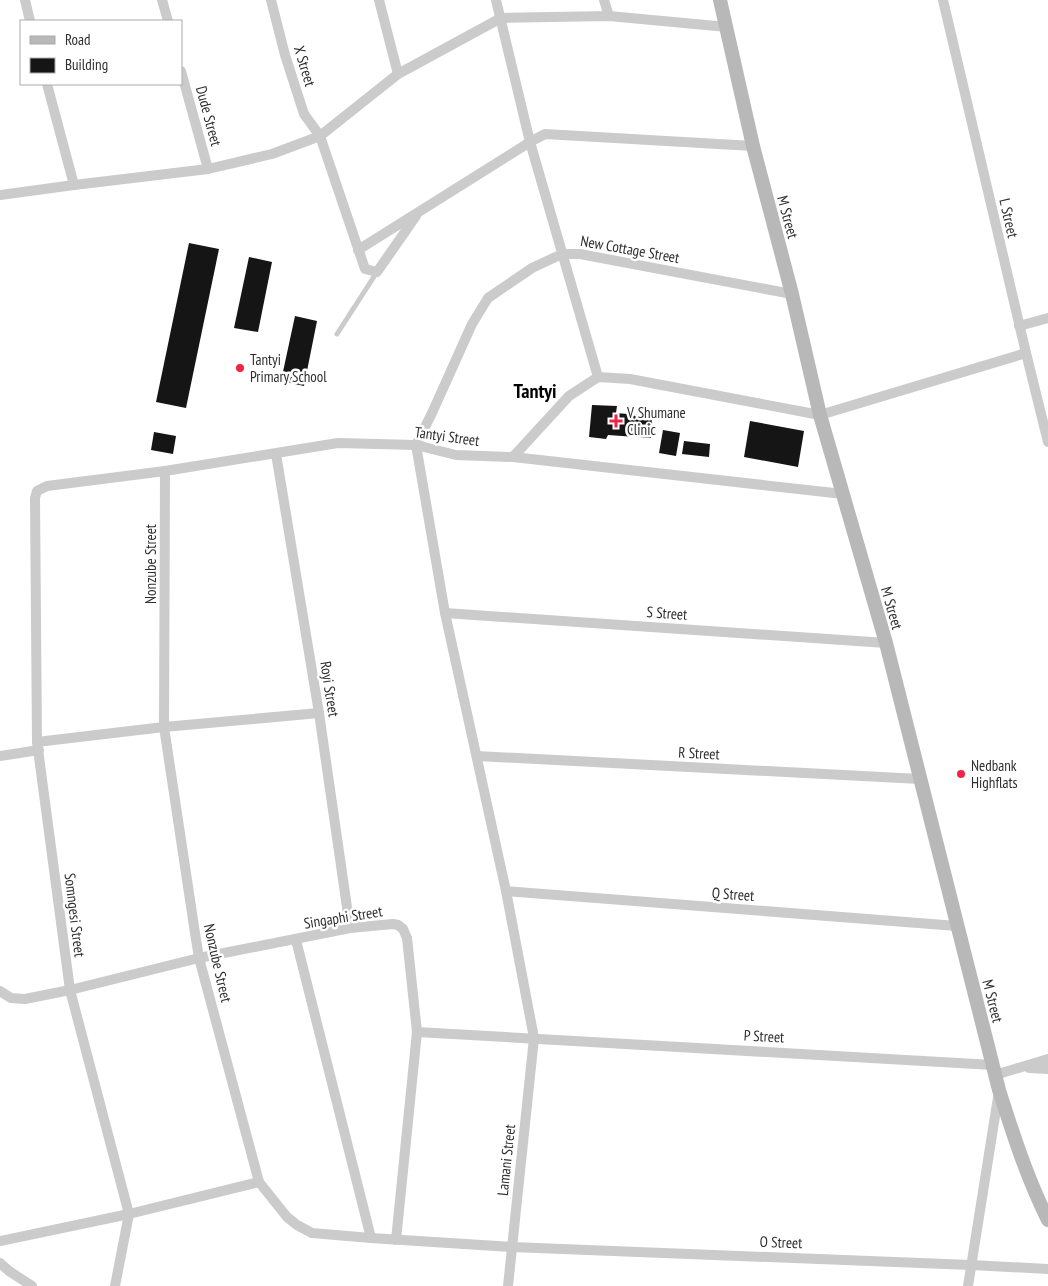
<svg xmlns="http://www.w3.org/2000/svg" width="1048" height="1286" viewBox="0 0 1048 1286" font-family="'PT Sans Narrow',sans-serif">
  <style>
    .building { fill: #151515 }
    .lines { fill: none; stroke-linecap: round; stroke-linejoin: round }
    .lane { stroke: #cbcbcb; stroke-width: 5 }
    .street { stroke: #cbcbcb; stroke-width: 10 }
    .secondary { stroke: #b8b8b8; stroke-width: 14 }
    .poi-dot { fill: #f02545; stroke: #fff; stroke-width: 2 }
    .labels { text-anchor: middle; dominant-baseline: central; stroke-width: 5; stroke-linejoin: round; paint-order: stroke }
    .street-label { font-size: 15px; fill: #2e2e2e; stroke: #fff }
    .poi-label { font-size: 15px; fill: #2e2e2e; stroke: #fff; text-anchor: start }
    .district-label { font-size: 20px; font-weight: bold; fill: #000; stroke: #fff }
  </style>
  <rect width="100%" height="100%" fill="#fff"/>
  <g class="building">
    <polygon points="189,243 219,249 186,408 156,402"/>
    <polygon points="249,257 272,262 258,332 234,328"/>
    <polygon points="295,316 317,321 304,386 281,381"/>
    <polygon points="592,405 617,406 616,413 652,416 651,438 608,435 606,439 589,437"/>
    <polygon points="750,421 804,431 798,467 744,457"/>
    <polygon points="663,430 680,433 676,456 659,453"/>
    <polygon points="154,432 176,436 173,454 151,450"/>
    <polygon points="684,441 710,444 709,457 682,454"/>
  </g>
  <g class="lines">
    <polyline class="lane" points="337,334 377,272"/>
    <g class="street">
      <polyline points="25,0 30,21"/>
      <polyline points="162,0 168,21"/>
      <polyline points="271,0 285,55 304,114 320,136 365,269 377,272 416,216"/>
      <polyline points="379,0 398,74"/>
      <polyline points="496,0 530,142 598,377"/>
      <polyline points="604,0 609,16"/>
      <polyline points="943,0 1026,353 1048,442"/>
      <polyline points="181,71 208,169"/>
      <polyline points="47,84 74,185"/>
      <polyline points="0,195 74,185 208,169 272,154 320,136 398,74 501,18 609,16 727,27"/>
      <polyline points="358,250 530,142 545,134 753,146"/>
      <polyline points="1019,326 1048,318"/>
      <polyline points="276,454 319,713 350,928"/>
      <polyline points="513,457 569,396 598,377 630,379 820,415 1026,353"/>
      <polyline points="165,471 164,727 195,933 199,958 259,1182 287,1217 297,1225 312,1233 371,1238 512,1247 971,1265 1048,1269"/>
      <polyline points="445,613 886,643"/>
      <polyline points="37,742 164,727 319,713"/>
      <polyline points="0,756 39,750"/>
      <polyline points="477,756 920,779"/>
      <polyline points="506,891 957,926"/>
      <polyline points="296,940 371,1238"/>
      <polyline points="0,991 11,998 25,999 70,990 199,958 350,928 393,924 398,925 403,929 407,938 417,1032 396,1240"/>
      <polyline points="417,1032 993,1065"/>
      <polyline points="1029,1068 1048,1069"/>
      <polyline points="995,1075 1048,1059"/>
      <polyline points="0,1241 129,1214 259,1182"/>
      <polyline points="0,1263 9,1271 32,1286"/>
      <polyline points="115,1286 129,1214 70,990 37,742 35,498 37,491 47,486 165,471 338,443 416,445 456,455 513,457 843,494"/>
      <polyline points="508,1286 534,1038 506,891 445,613 416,445 432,413 472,324 488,298 532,268 562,254 580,254 792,294"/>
      <polyline points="968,1286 999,1091"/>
    </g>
    <path class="secondary" d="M720,0L753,146L792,294L820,415L886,643L999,1090C1013,1134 1027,1178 1048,1220"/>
  </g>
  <g class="poi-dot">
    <circle cx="240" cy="368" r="5"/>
    <path d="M613.5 413.5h5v5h5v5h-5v5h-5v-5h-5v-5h5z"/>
    <circle cx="961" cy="774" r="5"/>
  </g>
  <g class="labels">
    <g class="street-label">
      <text transform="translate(305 66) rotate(73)">X Street</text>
      <text transform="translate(209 116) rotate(75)">Dude Street</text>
      <text transform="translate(788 217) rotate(75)">M Street</text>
      <text transform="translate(1009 218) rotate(77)">L Street</text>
      <text transform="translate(630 249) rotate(10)">New Cottage Street</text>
      <text transform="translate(447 436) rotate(8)">Tantyi Street</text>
      <text transform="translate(150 564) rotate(-90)">Nonzube Street</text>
      <text transform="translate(892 608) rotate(74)">M Street</text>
      <text transform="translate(667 613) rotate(4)">S Street</text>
      <text transform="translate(330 689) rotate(81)">Royi Street</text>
      <text transform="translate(699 753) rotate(3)">R Street</text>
      <text transform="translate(733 894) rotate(4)">Q Street</text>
      <text transform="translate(75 915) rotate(83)">Somngesi Street</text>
      <text transform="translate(343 917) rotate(-9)">Singaphi Street</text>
      <text transform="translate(218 963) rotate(77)">Nonzube Street</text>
      <text transform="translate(993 1001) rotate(76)">M Street</text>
      <text transform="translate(764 1036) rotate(3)">P Street</text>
      <text transform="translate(506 1160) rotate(-84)">Lamani Street</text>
      <text transform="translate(781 1242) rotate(2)">O Street</text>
    </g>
    <g class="poi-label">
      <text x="250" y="359">Tantyi<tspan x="250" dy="17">Primary School</tspan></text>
      <text x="627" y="412">V. Shumane<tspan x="627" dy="17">Clinic</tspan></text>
      <text x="971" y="765">Nedbank<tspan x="971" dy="17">Highflats</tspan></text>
    </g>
    <g class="district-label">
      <text x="535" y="391">Tantyi</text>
    </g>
  </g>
  <rect x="20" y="20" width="162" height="65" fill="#ffffff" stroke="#ababab"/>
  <rect x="30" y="36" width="25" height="8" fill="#b8b8b8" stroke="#ababab"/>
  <text x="65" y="45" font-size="15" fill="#2e2e2e">Road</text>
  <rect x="30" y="58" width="25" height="15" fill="#151515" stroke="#ababab"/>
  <text x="65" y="70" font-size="15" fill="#2e2e2e">Building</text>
</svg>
